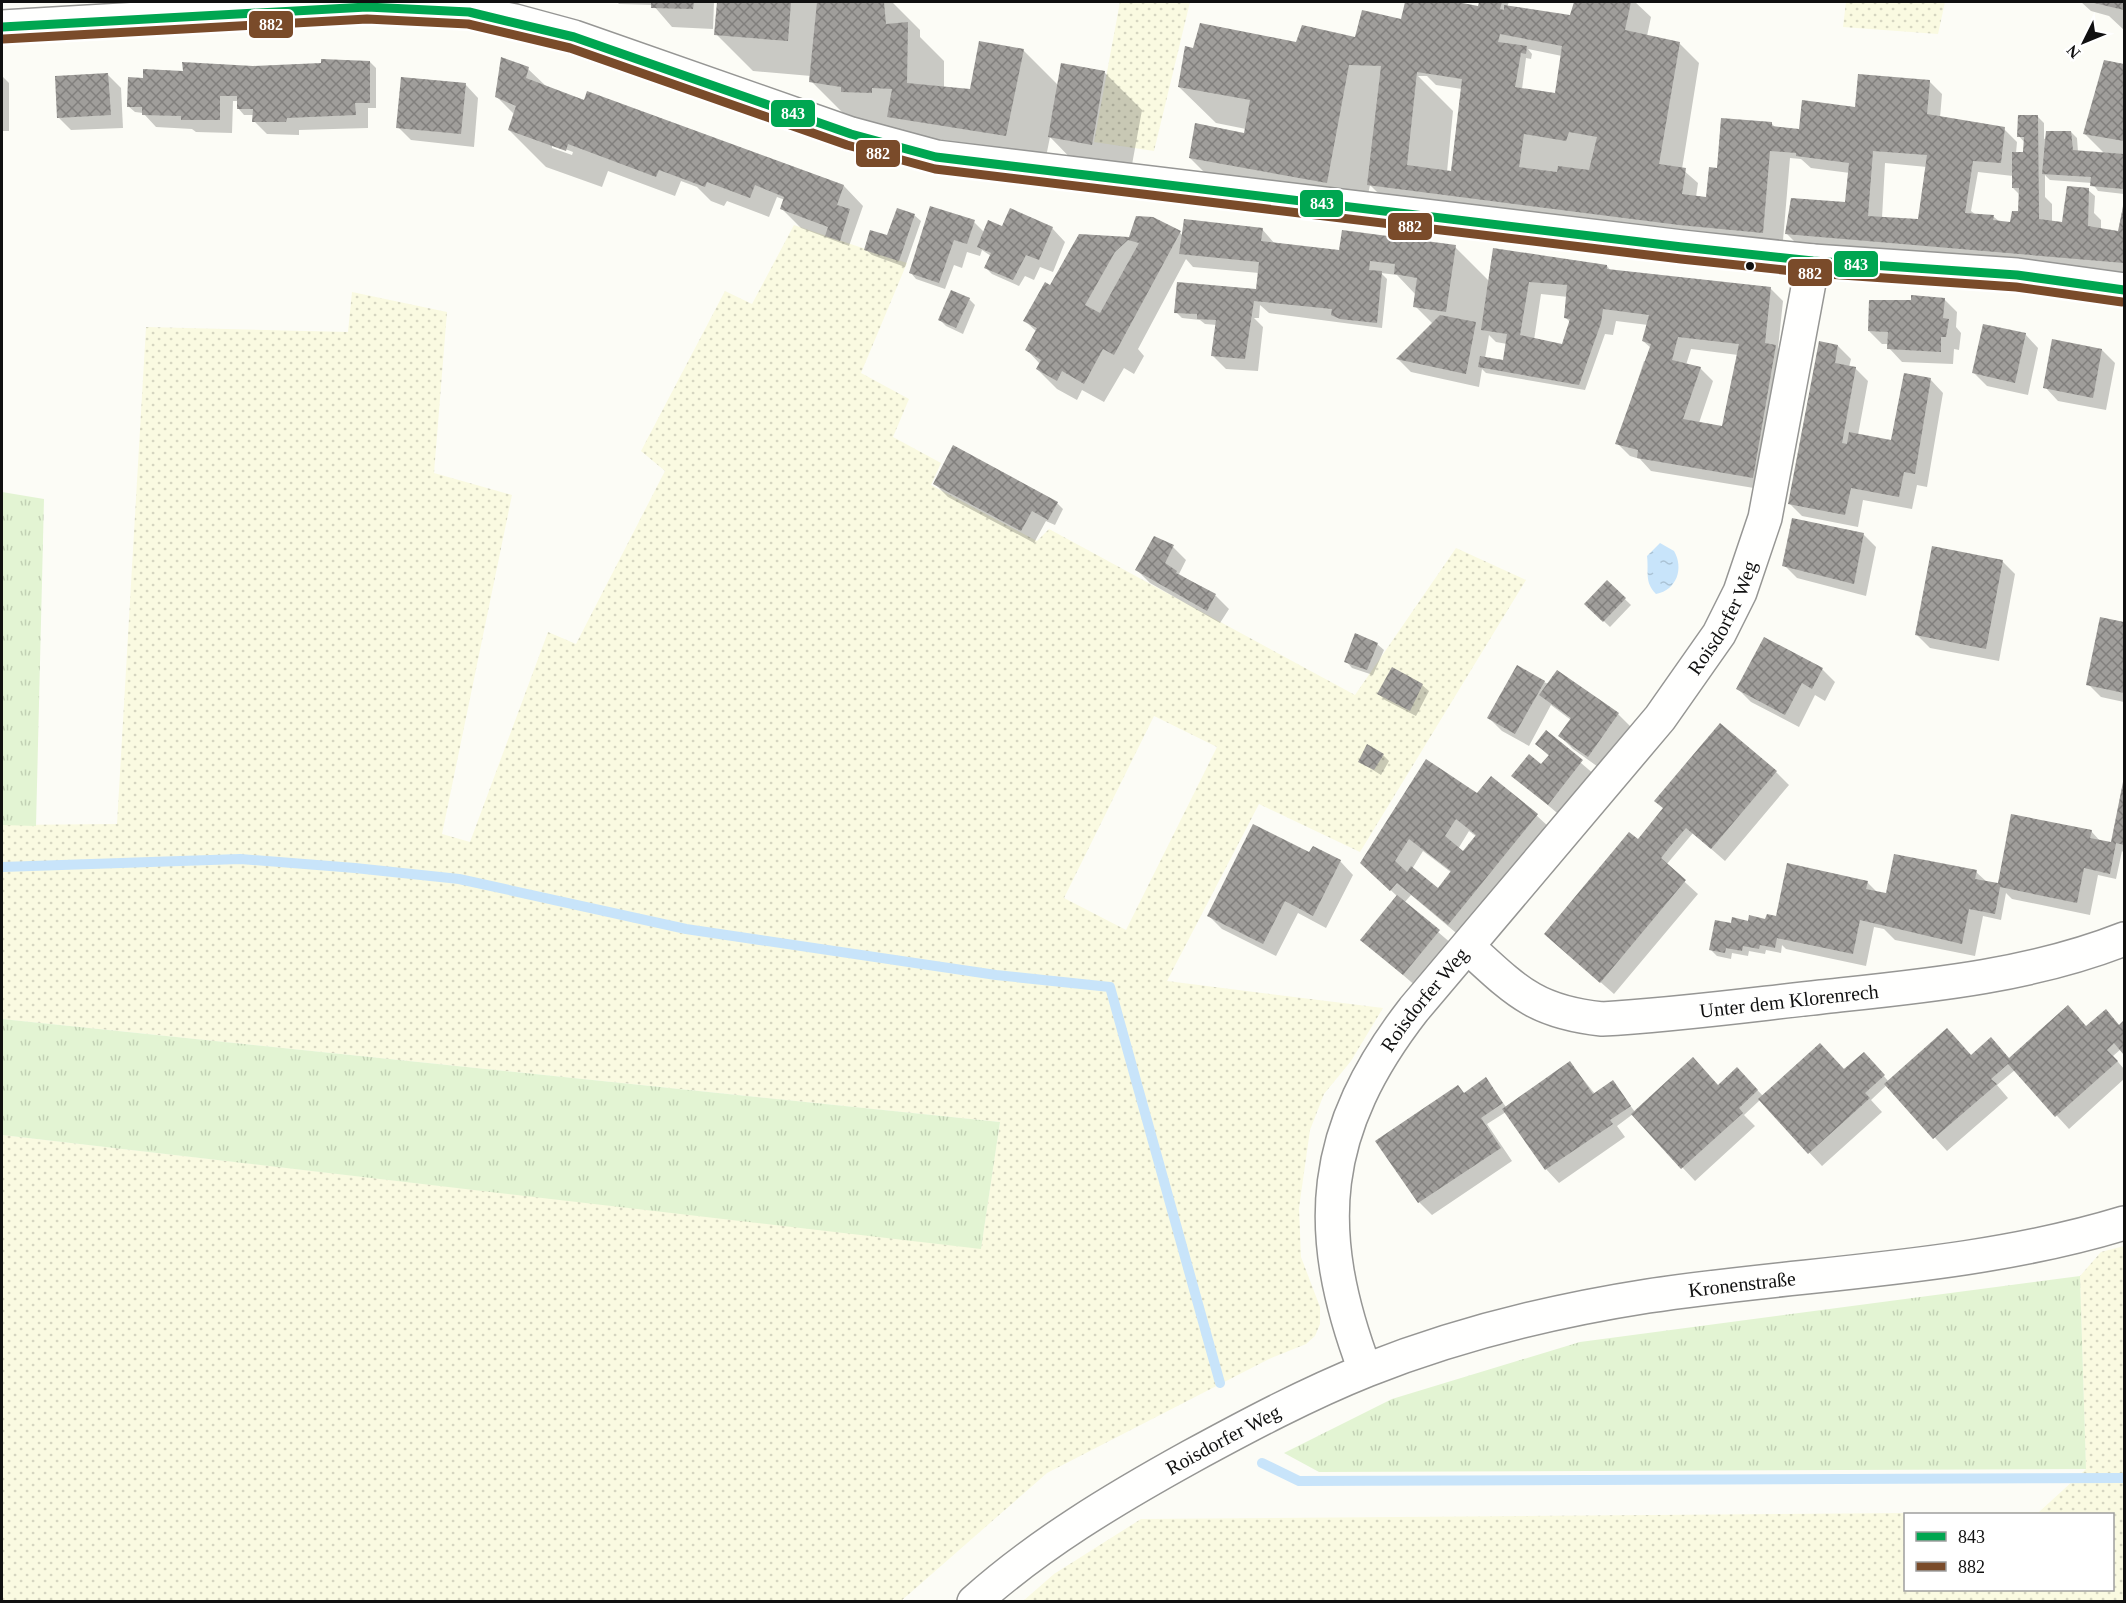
<svg xmlns="http://www.w3.org/2000/svg" width="2126" height="1603" viewBox="0 0 2126 1603" font-family="Georgia,serif">
  <style>
    .farmland { fill: url(#farmland-dots); fill-rule: evenodd }
    .grass { fill: url(#grass-tufts) }
    .water { fill: url(#water-ripples) }
    .shadow { fill: #0003; fill-rule: evenodd }
    .lines { fill: none; stroke-linecap: round; stroke-linejoin: round }
    .stream { stroke: #c8e4fa; stroke-width: 10 }
    .building { fill: url(#building-cross-hatch); fill-rule: evenodd }
    .minor-casing { stroke: #969694; stroke-width: 36 }
    .minor { stroke: #fffffe; stroke-width: 33 }
    .bus-1-casing { stroke: #fff; stroke-width: 14 }
    .bus-2-casing { stroke: #fff; stroke-width: 14 }
    .bus-1 { stroke: #00a651; stroke-width: 9 }
    .bus-2 { stroke: #7a4b2a; stroke-width: 9 }
    .bus-dot { fill: #101010; stroke: #fff; stroke-width: 2 }
    .labels { text-anchor: middle; dominant-baseline: central; stroke-width: 6; stroke-linejoin: round; paint-order: stroke }
    .street-label { font-size: 20px; fill: #101010; stroke: #fff }
    .line-badge { stroke: #fff; stroke-width: 2 }
    .badge-label { font-size: 16px; text-anchor: middle; font-weight: bold; fill: #fff }
  </style>
  <defs>
    <pattern id="farmland-dots" width="8" height="8" patternUnits="userSpaceOnUse" patternTransform="scale(1.5)"><rect width="8" height="8" fill="#fafae1"/><path d="M2 2h.1M6 6h.1" fill="none" stroke="#d5d5c0" stroke-width="1.8" stroke-linecap="round"/></pattern>
    <pattern id="grass-tufts" width="24" height="20" patternUnits="userSpaceOnUse" patternTransform="scale(1.5)"><rect width="24" height="20" fill="#e3f4d3"/><path d="M3 7l-1-3M5 7V3M7 7l1-3M15 17l-1-3M17 17v-4M19 17l1-3" fill="none" stroke="#c2d0b4"/></pattern>
    <pattern id="water-ripples" width="26" height="14" patternUnits="userSpaceOnUse" patternTransform="scale(1.5)"><rect width="26" height="14" fill="#c8e4fa"/><path d="M2 4q2-2 4 0t4 0M15 11q2-2 4 0t4 0" fill="none" stroke="#abc3d5"/></pattern>
    <pattern id="building-cross-hatch" width="8" height="8" patternUnits="userSpaceOnUse" patternTransform="scale(1.5)"><rect width="8" height="8" fill="#a09e9b"/><path d="M0 0l8 8M0 8l8-8" fill="none" stroke="#817f7d"/></pattern>
  </defs>
  <rect width="100%" height="100%" fill="#fcfcf6"/>
  <g class="farmland">
    <polygon points="1120,2 1190,2 1154,151 1094,142"/>
    <polygon points="1846,2 1945,2 1938,34 1843,27"/>
    <path d="M794,225L907,263L861,373L909,399L893,437L941,463L931,485L1037,541L1049,529L1355,695L1456,548L1526,580L1360,852L1259,804L1167,981L1383,1008L1351,1061L1324,1094L1310,1130L1299,1208L1301,1257L1320,1307V1324L1315,1336L1306,1344L1269,1359L1047,1473L901,1601H2V1135L981,1248L1000,1122L2,1019V825L117,824L146,327L348,332L352,292L447,312L434,473L512,495L442,834L470,842L548,632L576,644L665,471L641,451L725,291L752,304ZM1154,716L1217,747L1126,930L1064,898Z"/>
    <path d="M2124,1246V1601L1022,1602L1054,1574L1141,1519L2039,1512L2086,1469L2080,1276L2101,1252ZM1906,1514H2112V1590H1906Z"/>
  </g>
  <g class="grass">
    <polygon points="2,492 44,499 36,826 2,825"/>
    <polygon points="2,1019 1000,1122 981,1249 2,1135"/>
    <polygon points="2080,1276 2086,1469 1319,1472 1284,1453 1392,1399 1580,1342"/>
  </g>
  <path class="water" d="M1660,543L1674,551C1684,568 1677,590 1656,594C1644,582 1649,571 1647,556Z"/>
  <g class="shadow">
    <polygon points="617,2 714,2 713,29 672,27 653,5 619,4"/>
    <polygon points="718,2 892,2 920,30 920,37 944,61 944,88 972,91 1023,50 1059,86 1105,73 1142,110 1129,181 1086,174 1050,137 1043,172 926,153 902,129 879,129 873,123 848,118 811,81 811,76 753,71 716,34"/>
    <path d="M1406,2H1450L1479,7L1481,2H1509L1507,7L1571,17L1575,2H1635L1651,17L1647,36L1679,43L1699,63L1682,169L1698,183L1696,197L1707,198L1718,169L1772,124L1776,128L1800,130L1929,81L1942,94L1940,118L2004,129L2017,142L2016,153H2024L2025,143L2019,136L2038,117L2044,123V139L2071,132L2077,138L2078,152L2106,155L2085,134L2105,61L2124,66V194L2098,191L2092,183L2050,180L2045,175V197L2052,204V222L2063,223L2064,205H2070L2088,190L2095,196L2094,213L2101,220V229L2119,232L2124,198V275L1800,247L1787,234L1847,204L1850,173L1811,168L1801,159L1790,158L1782,252L1734,248L1720,234L1692,231L1691,237L1406,221L1370,185L1363,219L1227,195L1190,158L1245,134L1246,129L1216,123L1179,87L1198,50L1354,38L1402,21ZM1528,49L1562,56L1560,95L1522,89L1526,58L1531,59L1532,54ZM1418,76H1427L1436,85L1462,89L1453,172H1447L1453,111ZM1885,163L1927,167L1920,221L1882,218ZM1978,172L2013,176V188L2020,195V213L2011,224L2000,222L1994,217L1976,215L1971,211Z"/>
    <polygon points="2081,2 2124,2 2124,30 2109,16 2091,11"/>
    <polygon points="370,62 376,68 376,108 368,108 368,128 299,130 299,135 267,134 254,121 254,115 244,115 238,108 238,101 233,101 232,133 196,132 192,129 156,127 143,113 135,112 128,106 144,79 224,68"/>
    <path d="M528,69L548,88L844,186L863,206L849,246L801,228L781,208L785,200L777,197L769,217L727,201L724,206L711,201L697,187L681,181L675,196L608,171L602,187L546,167L509,130L515,115L497,97ZM552,144L573,152L572,155L552,148Z"/>
    <polygon points="108,75 121,88 123,128 71,130 58,117"/>
    <polygon points="2,76 9,83 9,131 2,131"/>
    <polygon points="465,84 478,98 474,147 411,140 398,127"/>
    <polygon points="914,215 921,221 905,267 872,255 865,249 888,237"/>
    <polygon points="974,222 985,233 1001,227 1052,228 1065,242 1053,272 1040,267 1034,280 1025,276 1019,286 992,274 986,268 991,256 982,250 980,256 967,252 962,268 954,265 945,289 916,279 910,272"/>
    <path d="M1262,229L1275,244L1340,251L1455,247L1489,281L1607,266L1611,271L1770,288L1783,301L1778,348L1789,359L1766,490L1651,471L1640,459L1630,456L1617,443L1644,361L1651,363V348L1643,341L1648,325L1616,321L1613,335L1605,334L1585,390L1486,373L1482,369L1479,387L1411,372L1398,359L1433,324L1415,306L1416,295L1397,275L1381,273L1387,279L1382,328L1269,313L1260,305L1259,318H1254L1263,327L1258,371L1226,369L1212,355L1217,325L1205,324L1200,320L1182,318L1176,312L1257,291L1259,273L1193,267L1186,259L1138,349L1144,356L1134,374L1124,368L1104,402L1082,390L1077,400L1057,389L1037,369L1040,364L1027,350L1037,332L1025,321L1051,287L1130,238L1180,233L1183,236ZM1541,294L1568,297L1566,318L1570,322L1563,345L1534,340ZM1489,335L1496,342L1507,344L1504,361L1485,358ZM1691,349L1738,355L1723,428L1699,423L1713,381L1700,368L1686,365Z"/>
    <polygon points="969,299 975,305 963,334 946,326 940,320"/>
    <polygon points="1944,299 1957,312 1956,327 1961,333 1959,350 1954,349 1953,364 1902,362 1889,348 1889,344 1882,344 1869,331"/>
    <polygon points="2025,334 2038,348 2028,395 1987,386 1974,373"/>
    <polygon points="1838,346 1851,359 1849,367 1855,368 1868,381 1858,435 1892,442 1930,379 1943,393 1927,487 1917,485 1912,509 1863,500 1858,527 1802,516 1789,503"/>
    <polygon points="2102,350 2115,363 2106,410 2058,401 2045,387"/>
    <polygon points="935,484 1057,503 1063,509 1055,525 1046,521 1034,543 948,497"/>
    <polygon points="1863,534 1876,547 1866,596 1797,578 1784,565"/>
    <polygon points="1173,547 1186,560 1179,574 1216,596 1229,609 1220,623 1150,583 1137,570"/>
    <polygon points="2002,561 2015,574 1999,661 1930,648 1917,635"/>
    <polygon points="1607,582 1631,605 1610,627 1586,604"/>
    <polygon points="2101,618 2124,623 2124,702 2101,697 2088,684"/>
    <polygon points="1377,644 1384,650 1373,675 1352,668 1346,661"/>
    <polygon points="1822,669 1835,682 1825,701 1815,695 1799,727 1751,702 1738,689"/>
    <polygon points="1544,682 1618,714 1631,727 1601,769 1573,749 1560,736 1571,720 1551,705 1529,746 1502,731 1489,718"/>
    <polygon points="1422,685 1429,691 1416,716 1385,700 1379,694"/>
    <polygon points="1546,733 1595,775 1562,817 1513,776 1542,766 1549,756 1537,744"/>
    <polygon points="1383,755 1389,761 1381,775 1360,762"/>
    <polygon points="1776,772 1789,785 1725,861 1693,833 1666,865 1698,894 1614,994 1546,934 1646,848"/>
    <polygon points="2124,784 2124,853 2122,851 2116,879 2098,875 2090,915 2012,899 2006,893 2001,920 1983,916 1975,956 1895,940 1884,929 1874,927 1866,966 1786,949 1782,945 1781,953 1766,950 1765,954 1749,951 1748,956 1732,953 1731,959 1717,956 1711,950 1732,925 1777,918 1867,882 1878,893 1886,895 1976,872 1987,882 1997,884 2091,831 2101,842 2116,845 2113,842"/>
    <path d="M1477,795L1536,815L1550,828L1461,937L1411,895L1404,903L1452,944L1417,987L1362,940L1398,897L1362,863ZM1469,831L1477,837L1463,853L1458,849ZM1423,851L1452,873L1438,890L1412,869Z"/>
    <polygon points="1310,854 1340,861 1353,875 1326,928 1298,913 1276,956 1222,929 1209,916"/>
    <polygon points="2124,1021 2124,1053 2121,1049 2113,1056 2124,1069 2124,1079 2069,1129 2015,1070 1997,1085 2008,1098 1947,1151 1887,1085 1871,1100 1882,1112 1822,1166 1760,1100 1744,1115 1755,1126 1695,1181 1633,1114 1617,1126 1625,1137 1559,1183 1546,1169 1506,1112 1487,1124 1512,1161 1432,1215 1419,1202 1465,1094 1486,1079 1506,1107 1570,1063 1595,1094 1613,1082 1635,1112 1718,1086 1743,1075 1763,1096 1870,1060 1889,1082 1971,1056 2010,1060 2087,1028 2119,1026"/>
  </g>
  <g class="lines">
    <g class="stream">
      <polyline points="2,867 240,859 355,868 459,879 686,929 996,975 1110,987 1220,1383"/>
      <polyline points="1262,1463 1299,1481 2124,1478"/>
    </g>
  </g>
  <g class="building">
    <polygon points="651,2 694,2 693,9 651,8"/>
    <polygon points="717,2 791,2 788,41 714,35"/>
    <polygon points="817,2 884,2 886,24 908,22 907,83 970,89 979,41 1024,49 1006,136 887,117 892,89 872,88 872,93 841,92 841,87 809,82"/>
    <path d="M1405,2H1457L1478,6L1479,2H1502L1500,9L1504,10V5L1570,15L1574,2H1631L1625,30L1680,42L1659,164L1686,168L1682,194L1706,197L1709,167L1717,168L1721,118L1772,122V126L1799,129L1802,100L1855,107L1858,74L1930,80L1927,114L2005,127L2001,163L1973,161L1965,213L1994,215L1993,220L2010,222L2012,211H2018L2019,188H2012V152H2023L2024,137H2017L2018,115H2038L2039,219L2062,222L2067,186L2089,188L2088,226L2118,231L2124,202V263L1785,234L1791,198L1845,202L1849,163L1796,156V153L1770,151L1763,233L1679,225L1367,185L1381,66L1349,65L1327,183L1189,158L1195,123L1244,133L1250,100L1178,87L1185,46L1193,48L1200,23L1296,42L1302,25L1355,37L1362,10L1401,19ZM1500,34L1562,46L1555,93L1515,87L1521,53L1526,54L1527,46L1498,42ZM1417,72L1462,79L1451,171L1407,165ZM1569,132L1597,137L1589,170L1558,166L1557,172L1519,167L1524,134L1566,141ZM1873,151L1927,155L1918,219L1868,216Z"/>
    <polygon points="2094,2 2124,2 2124,10 2094,3"/>
    <polygon points="501,57 529,67 526,78 584,100 587,91 844,185 837,205 850,209 840,241 825,236 828,227 780,209 784,197 755,185 750,198 707,182 705,187 659,170 656,177 568,144 566,151 508,130 516,106 495,97"/>
    <polygon points="321,59 370,61 370,103 355,103 356,115 287,118 286,122 252,122 253,109 237,109 237,96 220,96 220,120 181,120 181,116 142,115 142,107 127,107 128,77 143,78 143,69 183,71 182,62 253,66 321,63"/>
    <polygon points="2104,60 2124,64 2124,141 2083,134"/>
    <polygon points="1061,63 1105,71 1092,145 1048,137"/>
    <polygon points="108,73 111,115 57,118 55,76"/>
    <polygon points="401,77 466,83 461,134 396,128"/>
    <polygon points="2046,131 2071,131 2073,150 2124,154 2124,189 2090,186 2091,177 2042,174"/>
    <polygon points="930,206 975,220 967,244 954,240 939,283 909,273"/>
    <polygon points="897,208 915,214 899,261 864,250 870,230 887,235"/>
    <polygon points="1010,208 1053,227 1039,260 1026,255 1013,280 984,268 991,253 977,247 988,220 1002,226"/>
    <path d="M1136,216L1153,217L1181,231L1114,355L1103,349L1084,384L1062,371L1057,381L1036,369L1041,360L1025,350L1037,328L1023,321L1045,282L1050,285L1079,234L1129,237ZM1128,240L1139,243L1100,313L1085,305L1115,252Z"/>
    <polygon points="1184,219 1263,228 1261,241 1339,250 1342,230 1456,245 1446,312 1413,307 1417,278 1394,274 1395,264 1370,261 1369,270 1382,271 1377,323 1340,319 1331,315 1332,309 1254,301 1245,359 1211,356 1216,320 1197,319 1197,314 1174,313 1177,282 1256,289 1259,262 1179,254"/>
    <path d="M1493,248L1607,265V269L1771,287L1765,343L1776,345L1753,478L1637,458L1638,450L1615,444L1651,344L1642,341L1649,315L1603,309L1601,323L1579,385L1478,367L1480,356L1503,360L1507,334L1481,330ZM1529,282L1567,285L1564,318L1570,319L1562,344L1520,335ZM1678,337L1739,344L1722,426L1683,419L1701,367L1672,360Z"/>
    <polygon points="951,290 970,298 956,328 938,320"/>
    <polygon points="1911,295 1945,298 1943,318 1949,319 1946,337 1941,337 1941,352 1887,349 1888,332 1868,331 1869,300 1911,300"/>
    <polygon points="1440,315 1476,322 1466,374 1396,359"/>
    <polygon points="1983,324 2026,333 2015,383 1972,373"/>
    <polygon points="2052,339 2102,349 2093,398 2043,388"/>
    <polygon points="1819,341 1838,345 1835,363 1856,367 1842,443 1847,444 1849,432 1891,440 1904,373 1931,378 1915,474 1904,472 1899,497 1851,488 1845,515 1788,504"/>
    <polygon points="953,445 1058,502 1048,520 1032,511 1021,531 933,484"/>
    <polygon points="1792,518 1864,533 1854,584 1782,566"/>
    <polygon points="1154,536 1174,545 1165,563 1177,571 1176,573 1216,594 1207,611 1135,570"/>
    <polygon points="1932,546 2003,560 1986,649 1915,635"/>
    <polygon points="1607,580 1626,598 1603,622 1584,604"/>
    <polygon points="2100,617 2124,622 2124,693 2086,685"/>
    <polygon points="1355,633 1378,643 1367,670 1344,662"/>
    <polygon points="1764,637 1823,668 1812,689 1802,683 1785,715 1736,689"/>
    <polygon points="1517,665 1545,681 1515,734 1487,718"/>
    <polygon points="1392,667 1423,684 1410,711 1377,694"/>
    <polygon points="1557,670 1619,713 1588,757 1558,736 1571,718 1539,695"/>
    <polygon points="1720,723 1777,771 1711,849 1686,828 1668,849 1661,858 1686,880 1600,983 1544,934 1629,832 1638,839 1663,808 1654,801"/>
    <polygon points="1546,730 1583,760 1548,805 1511,776 1529,754 1541,764 1549,755 1535,744"/>
    <polygon points="1367,744 1384,754 1374,770 1358,762"/>
    <path d="M1426,759L1477,793L1491,776L1538,814L1448,925L1397,883L1390,891L1360,863ZM1456,819L1476,835L1463,851L1445,836ZM1409,839L1451,871L1438,888L1411,866L1407,872L1395,861Z"/>
    <polygon points="2123,782 2124,845 2116,843 2110,874 2084,868 2077,903 2000,887 1995,914 1969,909 1962,944 1860,920 1853,954 1777,938 1775,948 1760,945 1759,949 1743,946 1742,951 1726,948 1725,953 1709,950 1715,920 1731,923 1732,917 1748,921 1749,915 1765,919 1767,914 1776,916 1787,863 1868,881 1866,889 1886,893 1894,854 1977,870 1975,879 1998,883 2011,814 2092,830 2090,838 2111,842"/>
    <polygon points="1253,824 1309,852 1313,846 1341,860 1313,916 1285,901 1263,944 1207,916"/>
    <polygon points="1397,895 1440,930 1403,975 1360,940"/>
    <polygon points="2068,1005 2086,1026 2106,1009 2119,1025 2124,1020 2124,1055 2114,1043 2107,1050 2118,1061 2055,1117 2008,1064 1991,1079 1997,1084 1933,1139 1884,1084 1947,1028 1971,1055 1991,1037 2009,1058"/>
    <polygon points="1820,1043 1844,1069 1864,1052 1885,1075 1865,1093 1870,1098 1808,1154 1758,1099"/>
    <polygon points="1693,1057 1718,1085 1737,1067 1758,1090 1739,1108 1743,1113 1681,1169 1631,1114"/>
    <polygon points="1570,1061 1593,1094 1613,1080 1631,1106 1610,1120 1613,1124 1545,1170 1502,1109"/>
    <polygon points="1486,1077 1503,1103 1481,1118 1501,1148 1418,1203 1375,1141 1458,1085 1464,1093"/>
  </g>
  <g class="lines">
    <defs>
      <g id="minor">
        <polyline points="2,27 311,9 367,7 469,12 515,21 574,37 851,134 936,157 1682,247 1813,261 2017,275 2124,290"/>
        <path id="s1" d="M1468,947C1516,991 1535,1012 1602,1019C1675,1015 1748,1005 1821,997C1924,986 2027,977 2124,939"/>
        <path id="s2" d="M1365,1370C1312,1229 1320,1130 1414,1009L1660,718L1719,634L1740,592L1765,518L1813,261"/>
        <path id="s3" d="M974,1602C1039,1544 1114,1499 1190,1457C1247,1426 1307,1394 1367,1370C1458,1334 1552,1311 1648,1296C1807,1272 1970,1270 2124,1223"/>
      </g>
    </defs>
    <use href="#minor" class="minor-casing"/>
    <use href="#minor" class="minor"/>
    <defs>
      <polyline id="bus-1" points="2,27 367,7 469,12 574,37 851,134 936,157 1682,247 1813,261 2017,275 2124,290"/>
      <polyline id="bus-2" points="3,39 367,19 468,24 570,48 847,145 935,169 1681,259 1812,273 2016,287 2122,302"/>
    </defs>
    <use href="#bus-1" class="bus-1-casing"/>
    <use href="#bus-2" class="bus-2-casing"/>
    <use href="#bus-1" class="bus-1"/>
    <use href="#bus-2" class="bus-2"/>
  </g>
  <circle class="bus-dot" cx="1750" cy="266" r="5"/>
  <g class="labels">
    <g class="street-label">
      <text stroke="none"><textPath href="#s2" startOffset="885">Roisdorfer Weg</textPath></text>
      <text stroke="none"><textPath href="#s2" startOffset="399">Roisdorfer Weg</textPath></text>
      <text stroke="none"><textPath href="#s1" startOffset="344">Unter dem Klorenrech</textPath></text>
      <text stroke="none"><textPath href="#s3" startOffset="844">Kronenstraße</textPath></text>
      <text stroke="none"><textPath href="#s3" startOffset="298">Roisdorfer Weg</textPath></text>
    </g>
  </g>
  <g class="line-badge">
    <rect x="248" y="10" width="46" height="29" rx="6" fill="#7a4b2a"/>
    <rect x="770" y="99" width="46" height="29" rx="6" fill="#00a651"/>
    <rect x="855" y="139" width="46" height="29" rx="6" fill="#7a4b2a"/>
    <rect x="1299" y="189" width="45" height="29" rx="6" fill="#00a651"/>
    <rect x="1387" y="212" width="46" height="29" rx="6" fill="#7a4b2a"/>
    <rect x="1833" y="250" width="46" height="28" rx="6" fill="#00a651"/>
    <rect x="1787" y="258" width="46" height="29" rx="6" fill="#7a4b2a"/>
  </g>
  <g class="badge-label">
    <text x="271" y="30">882</text>
    <text x="793" y="119">843</text>
    <text x="878" y="159">882</text>
    <text x="1322" y="209">843</text>
    <text x="1410" y="232">882</text>
    <text x="1856" y="270">843</text>
    <text x="1810" y="279">882</text>
  </g>
  <rect width="2126" height="1603" fill="none" stroke="#101010" stroke-width="6"/>
  <rect x="1904" y="1513" width="210" height="78" fill="#ffffff" stroke="#9f9f9f" stroke-width="1.5"/>
  <rect x="1916" y="1532" width="30" height="9" fill="#00a651" stroke="#9f9f9f" stroke-width="1.5"/>
  <text x="1958" y="1543" font-size="18" fill="#101010">843</text>
  <rect x="1916" y="1562" width="30" height="9" fill="#7a4b2a" stroke="#9f9f9f" stroke-width="1.5"/>
  <text x="1958" y="1573" font-size="18" fill="#101010">882</text>
  <g transform="translate(2084 42) rotate(227)" stroke="#ffffff" stroke-width="4.5" paint-order="stroke">
  <path d="M0-4.5L10 22L0 15L-10 22Z" fill="#101010"/>
  <text y="-9" font-size="16" font-weight="bold" text-anchor="middle" fill="#101010">N</text>
  </g>
</svg>
